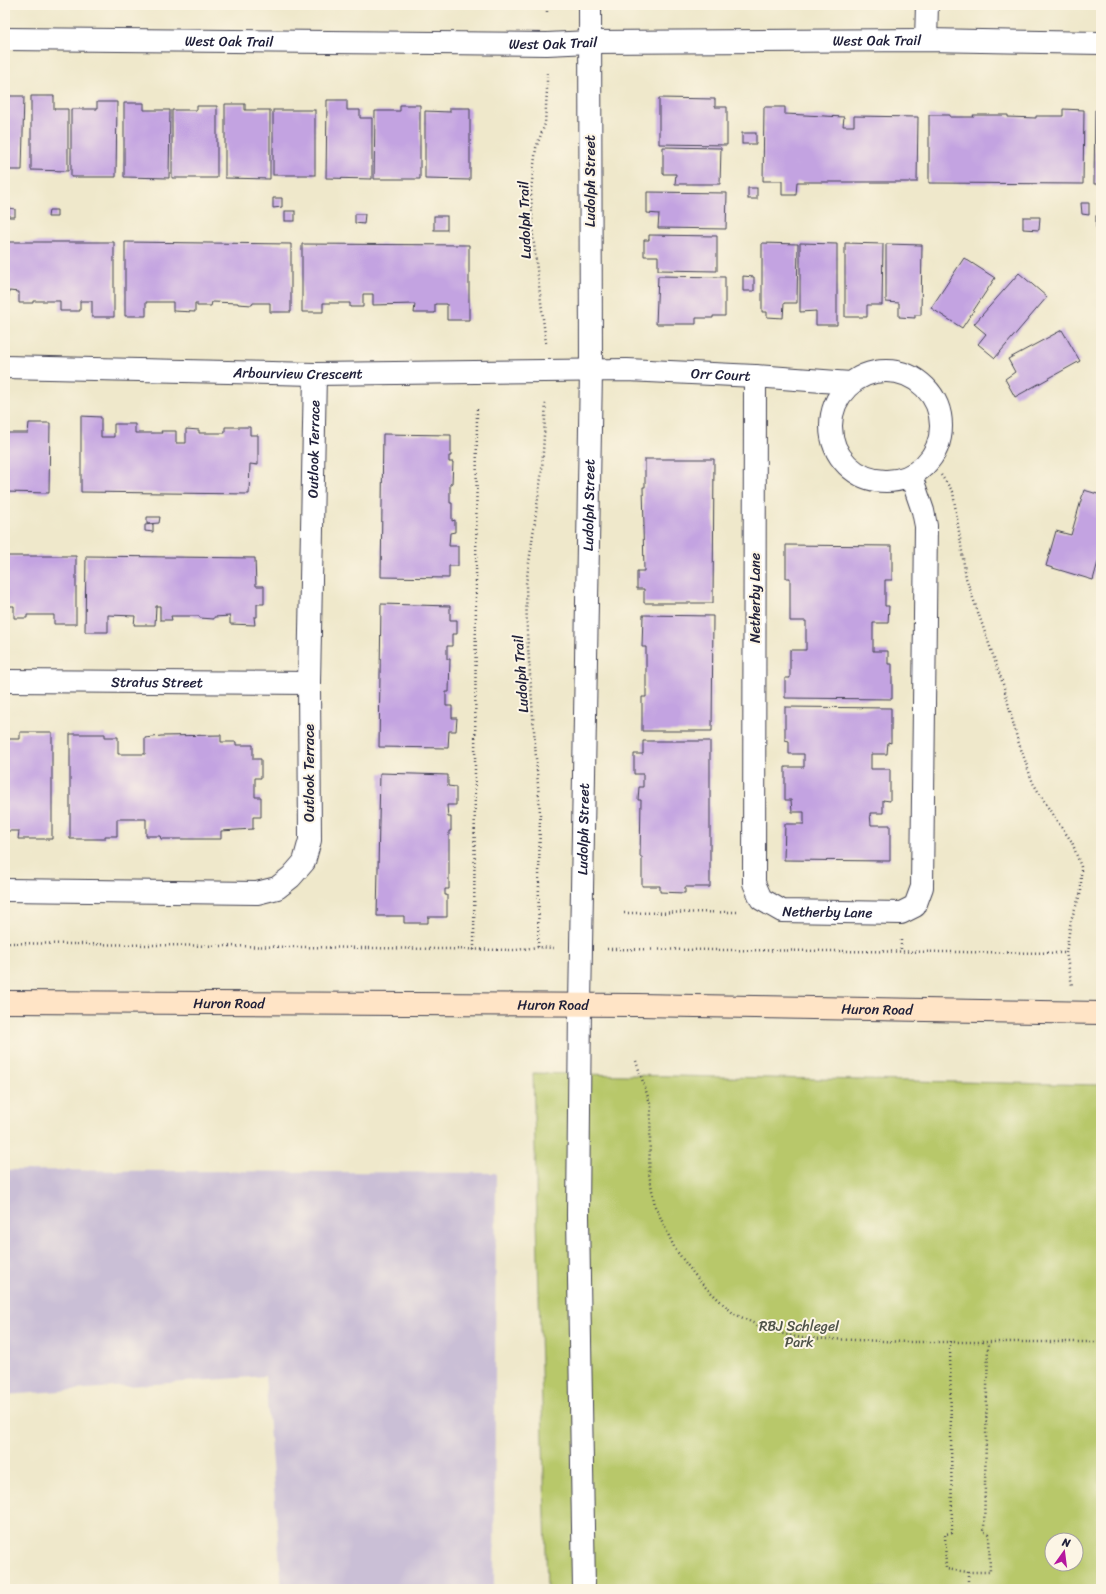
<svg xmlns="http://www.w3.org/2000/svg" width="1106" height="1594" viewBox="0 0 1106 1594" font-family="Sriracha,sans-serif">
  <style>
    .industrial { fill: #cabfd6 }
    .green { fill: #b8c86a; stroke: #6d7552; fill-rule: evenodd }
    .building { fill: #c3a3e1 }
    .lines { fill: none; stroke-linecap: round; stroke-linejoin: round }
    .minor-casing { stroke: #414051; stroke-width: 24 }
    .secondary-casing { stroke: #414051; stroke-width: 24 }
    .path { stroke: #414051; stroke-width: 2.5; stroke-dasharray: 1 3; stroke-linecap: butt }
    .minor { stroke: #fff; stroke-width: 22 }
    .secondary { stroke: #ffe4c6; stroke-width: 22 }
    .labels { text-anchor: middle; dominant-baseline: central; stroke-width: 4; stroke-linejoin: round; paint-order: stroke }
    .street-label { font-size: 14px; fill: #22223b; stroke: #fcf5e5 }
    .park-label { font-size: 14px; fill: #4f5449; stroke: #fcf5e5 }
  </style>
  <rect width="100%" height="100%" fill="#fcf5e5"/>
  <filter id="ink" filterUnits="userSpaceOnUse"><feTurbulence type="fractalNoise" baseFrequency=".025" numOctaves="2"/><feDisplacementMap in="SourceGraphic" scale="8" xChannelSelector="R" yChannelSelector="G"/><feConvolveMatrix kernelMatrix="1 2 1 2 8 2 1 2 1" color-interpolation-filters="sRGB"/></filter>
  <filter id="wash" filterUnits="userSpaceOnUse"><feTurbulence type="fractalNoise" baseFrequency=".012" numOctaves="4" result="noise"/><feDisplacementMap in="SourceGraphic" scale="16" xChannelSelector="R" yChannelSelector="G"/><feGaussianBlur stdDeviation="0.9" result="paint"/><feColorMatrix in="noise" values="0 0 0 0 0 0 0 0 0 0 0 0 0 0 0 0 0 1.4 0 .05"/><feComposite in="paint" operator="in"/></filter>
  <g filter="url(#wash)">
    <rect width="100%" height="100%" fill="#efe8cb"/>
    <polygon class="industrial" points="5,1170 496,1173 494,1589 282,1589 265,1376 5,1395"/>
    <path class="green" d="M533,1073L1101,1085V1589H547ZM1052,1540H1076V1564H1052Z"/>
    <g id="blocks">
      <g class="building">
        <polygon points="5,96 24,96 22,170 5,170"/>
        <polygon points="31,96 54,96 54,109 68,109 68,171 31,170"/>
        <polygon points="659,98 715,99 715,107 727,107 727,145 659,144"/>
        <polygon points="327,100 347,100 347,110 360,110 360,118 372,118 372,179 326,178"/>
        <polygon points="97,102 117,102 116,177 71,177 71,109 97,109"/>
        <polygon points="124,103 144,103 144,110 170,110 169,178 124,177"/>
        <polygon points="225,104 245,104 245,110 270,110 270,179 225,178"/>
        <polygon points="400,105 420,105 420,179 374,179 375,111 400,111"/>
        <polygon points="197,106 217,106 217,178 172,178 172,110 197,110"/>
        <polygon points="764,107 785,107 785,114 844,117 843,126 854,126 854,116 918,117 917,182 797,182 796,195 782,195 782,181 763,181"/>
        <polygon points="450,108 470,108 470,180 425,179 425,111 450,112"/>
        <polygon points="1063,109 1084,110 1083,184 929,183 929,115 950,115 950,117 974,117 973,115 1008,115 1008,117 1036,118 1036,116 1063,116"/>
        <rect x="273" y="110" width="42" height="65"/>
        <polygon points="1095,110 1101,110 1101,184 1094,184"/>
        <rect x="742" y="133" width="14" height="11"/>
        <polygon points="663,147 721,148 720,184 675,184 676,174 663,174"/>
        <rect x="748" y="188" width="9" height="11"/>
        <polygon points="647,192 727,193 726,229 658,228 659,214 647,213"/>
        <polygon points="273,198 282,198 282,207 273,208"/>
        <polygon points="1081,203 1089,203 1089,215 1082,214"/>
        <polygon points="9,208 15,209 15,217 9,217"/>
        <polygon points="49,210 57,210 57,217 48,217"/>
        <rect x="285" y="211" width="10" height="10"/>
        <polygon points="355,214 365,214 364,224 355,223"/>
        <rect x="434" y="216" width="13" height="14"/>
        <rect x="1096" y="216" width="5" height="11"/>
        <polygon points="1023,217 1040,217 1039,230 1023,229"/>
        <polygon points="649,235 717,236 717,271 658,270 658,256 644,256 644,240 649,240"/>
        <polygon points="5,242 114,242 114,317 92,317 92,301 80,301 80,311 60,311 60,301 33,301 33,303 19,303 19,292 9,291 8,305 5,305"/>
        <polygon points="125,242 291,244 291,312 270,312 270,303 253,303 252,305 238,304 238,303 212,302 211,306 197,306 197,303 195,303 195,312 173,311 173,302 146,302 146,316 125,316"/>
        <polygon points="762,243 798,244 797,303 784,303 783,318 767,317 767,312 762,312"/>
        <polygon points="800,243 837,244 837,325 816,325 816,311 800,312"/>
        <polygon points="845,243 883,244 882,305 867,305 867,317 845,317"/>
        <polygon points="302,244 469,245 469,320 447,320 447,304 435,304 435,313 414,313 415,304 373,305 373,294 363,294 363,307 350,307 350,303 323,303 323,312 302,312"/>
        <polygon points="886,244 922,245 921,315 915,315 915,318 899,317 899,303 886,302"/>
        <polygon points="964,258 995,278 962,328 931,308"/>
        <polygon points="1019,273 1047,297 995,358 978,344 986,334 974,324"/>
        <polygon points="658,276 725,277 725,316 713,316 713,318 696,318 696,324 656,324"/>
        <polygon points="743,276 754,277 754,291 743,291"/>
        <polygon points="1062,330 1080,361 1015,397 1005,379 1015,372 1008,359"/>
        <polygon points="81,416 101,417 101,437 114,437 114,424 135,424 135,433 162,433 161,431 176,431 176,443 186,443 186,429 199,430 199,433 225,433 225,427 250,427 250,435 258,435 258,465 250,464 249,494 81,492"/>
        <polygon points="29,423 50,423 49,493 5,492 5,433 28,433"/>
        <polygon points="383,434 451,435 451,456 449,456 449,462 453,462 452,483 450,484 450,503 452,503 452,521 455,520 455,532 450,533 449,546 458,546 458,566 449,566 449,578 381,577"/>
        <polygon points="645,459 714,459 713,603 644,603 644,589 637,589 637,571 644,571 643,526 644,527 643,487 645,487"/>
        <polygon points="1084,490 1101,495 1101,551 1093,580 1046,566 1056,531 1071,535"/>
        <polygon points="147,517 160,517 159,523 147,524"/>
        <polygon points="153,524 153,532 145,531 145,525"/>
        <polygon points="786,545 892,546 892,580 885,580 885,606 889,606 888,623 873,623 873,651 888,651 888,664 892,664 892,699 785,698 785,678 790,678 790,650 806,650 806,621 790,621 790,578 786,578"/>
        <polygon points="5,556 76,556 76,624 54,624 54,615 27,615 27,618 14,618 14,606 5,606"/>
        <polygon points="86,556 255,558 256,586 264,586 264,604 257,604 257,617 254,617 255,625 230,624 230,616 214,617 214,619 200,618 199,616 171,616 172,620 160,620 160,606 156,606 155,625 134,625 135,616 108,615 108,632 85,632"/>
        <polygon points="381,604 450,606 450,620 457,620 457,634 452,634 452,646 447,646 447,659 450,659 449,692 446,692 446,706 452,706 452,718 457,718 456,731 449,731 448,748 379,747"/>
        <polygon points="643,615 713,616 712,731 642,731 642,697 646,697 646,647 642,647"/>
        <polygon points="785,707 891,708 891,743 888,742 887,754 871,754 871,769 890,769 890,801 883,800 883,813 870,813 871,825 890,825 890,861 784,860 785,824 804,824 804,812 792,812 791,800 785,800 785,767 804,767 804,754 789,754 789,741 785,740"/>
        <polygon points="20,732 52,732 52,839 18,839 19,831 6,831 5,751 6,751 6,739 20,739"/>
        <polygon points="70,734 105,734 105,737 118,737 118,754 145,754 145,738 161,736 221,735 221,742 236,742 236,745 253,745 253,759 261,759 261,778 255,778 255,797 261,797 261,817 253,817 253,829 221,831 221,839 161,839 160,836 146,836 146,819 117,819 117,836 105,836 105,839 70,839"/>
        <polygon points="643,741 710,741 710,887 685,887 685,893 660,892 660,886 642,886 642,857 640,857 641,800 638,800 639,787 643,787 643,774 634,774 634,754 643,754"/>
        <polygon points="380,773 448,775 448,786 456,787 456,805 447,805 448,817 451,817 451,831 449,831 449,889 445,889 445,895 447,895 447,917 428,917 428,923 404,923 404,916 377,916"/>
      </g>
    </g>
  </g>
  <g filter="url(#ink)">
    <use href="#blocks" fill-opacity="0" stroke="#414051" stroke-width="1"/>
    <g class="lines">
      <defs>
        <g id="minor">
          <path id="s1" d="M5,39L547,44L590,42L926,40L1101,43"/>
          <polyline points="926,40 927,5"/>
          <path id="s2" d="M5,367L315,374L627,370L755,376L850,383"/>
          <circle cx="886" cy="426" r="55"/>
          <path id="s3" d="M755,376L754,883L761,899L782,911L901,913L915,906L922,887L926,526L923,511L911,476"/>
          <path id="s4" d="M5,681L309,683"/>
          <path id="s5" d="M5,890L257,893L277,888L291,877L304,862L310,840L309,683L315,374"/>
          <path id="s6" d="M584,1589L578,1216L580,1005L591,371L590,5"/>
        </g>
        <g id="secondary">
          <path id="s7" d="M5,1002L637,1005L1101,1013"/>
        </g>
      </defs>
      <use href="#minor" class="minor-casing"/>
      <use href="#secondary" class="secondary-casing"/>
      <g class="path">
        <polyline points="547,12 547,5"/>
        <polyline points="546,343 533,236 531,190 536,148 545,124 547,90 547,73"/>
        <polyline points="941,475 953,492 966,578 1003,684 1017,738 1033,783 1054,817 1072,842 1081,867 1081,892 1071,920 1066,953 1072,985"/>
        <polyline points="624,913 737,912"/>
        <polyline points="901,940 901,951"/>
        <polyline points="5,943 516,950 538,947 554,948"/>
        <polyline points="538,947 540,813 527,633 526,584 542,470 546,401"/>
        <polyline points="607,949 1066,953"/>
        <polyline points="474,950 477,407"/>
        <polyline points="636,1061 651,1106 649,1174 655,1206 675,1249 701,1283 733,1313 767,1330 801,1338 909,1342 1101,1342"/>
        <polyline points="950,1341 952,1533 945,1534 946,1569 968,1572 990,1572 989,1534 984,1532 988,1342"/>
        <polyline points="968,1572 968,1589"/>
      </g>
      <use href="#minor" class="minor"/>
      <use href="#secondary" class="secondary"/>
    </g>
  </g>
  <g class="labels">
    <g class="street-label">
      <text stroke="none"><textPath href="#s1" startOffset="224">West Oak Trail</textPath></text>
      <text stroke="none"><textPath href="#s1" startOffset="872">West Oak Trail</textPath></text>
      <text stroke="none"><textPath href="#s1" startOffset="548">West Oak Trail</textPath></text>
      <text transform="translate(590 181) rotate(-90)">Ludolph Street</text>
      <text transform="translate(525 220) rotate(-92)">Ludolph Trail</text>
      <text stroke="none"><textPath href="#s2" startOffset="293">Arbourview Crescent</textPath></text>
      <text stroke="none"><textPath href="#s2" startOffset="716">Orr Court</textPath></text>
      <text stroke="none"><textPath href="#s5" startOffset="724">Outlook Terrace</textPath></text>
      <text stroke="none"><textPath href="#s6" startOffset="1084">Ludolph Street</textPath></text>
      <text transform="translate(755 598) rotate(-90)">Netherby Lane</text>
      <text transform="translate(521 674) rotate(-94)">Ludolph Trail</text>
      <text stroke="none"><textPath href="#s4" startOffset="152">Stratus Street</textPath></text>
      <text transform="translate(309 773) rotate(-90)">Outlook Terrace</text>
      <text stroke="none"><textPath href="#s6" startOffset="760">Ludolph Street</textPath></text>
      <text stroke="none"><textPath href="#s3" startOffset="594">Netherby Lane</textPath></text>
      <text stroke="none"><textPath href="#s7" startOffset="224">Huron Road</textPath></text>
      <text stroke="none"><textPath href="#s7" startOffset="548">Huron Road</textPath></text>
      <text stroke="none"><textPath href="#s7" startOffset="872">Huron Road</textPath></text>
    </g>
    <g class="park-label">
      <text x="799" y="1326">RBJ Schlegel<tspan x="799" dy="16">Park</tspan></text>
    </g>
  </g>
  <rect width="1106" height="1594" fill="none" stroke="#fcf5e5" stroke-width="20"/>
  <g transform="translate(1064 1552) rotate(14)"><circle r="19" fill="#fcf5e5" stroke="#a5a1a1"/>
  <path d="M0-3L7 15L0 10L-7 15Z" fill="#b5179e"/>
  <text y="-6" font-size="11" font-weight="bold" text-anchor="middle" fill="#22223b">N</text>
  </g>
</svg>
